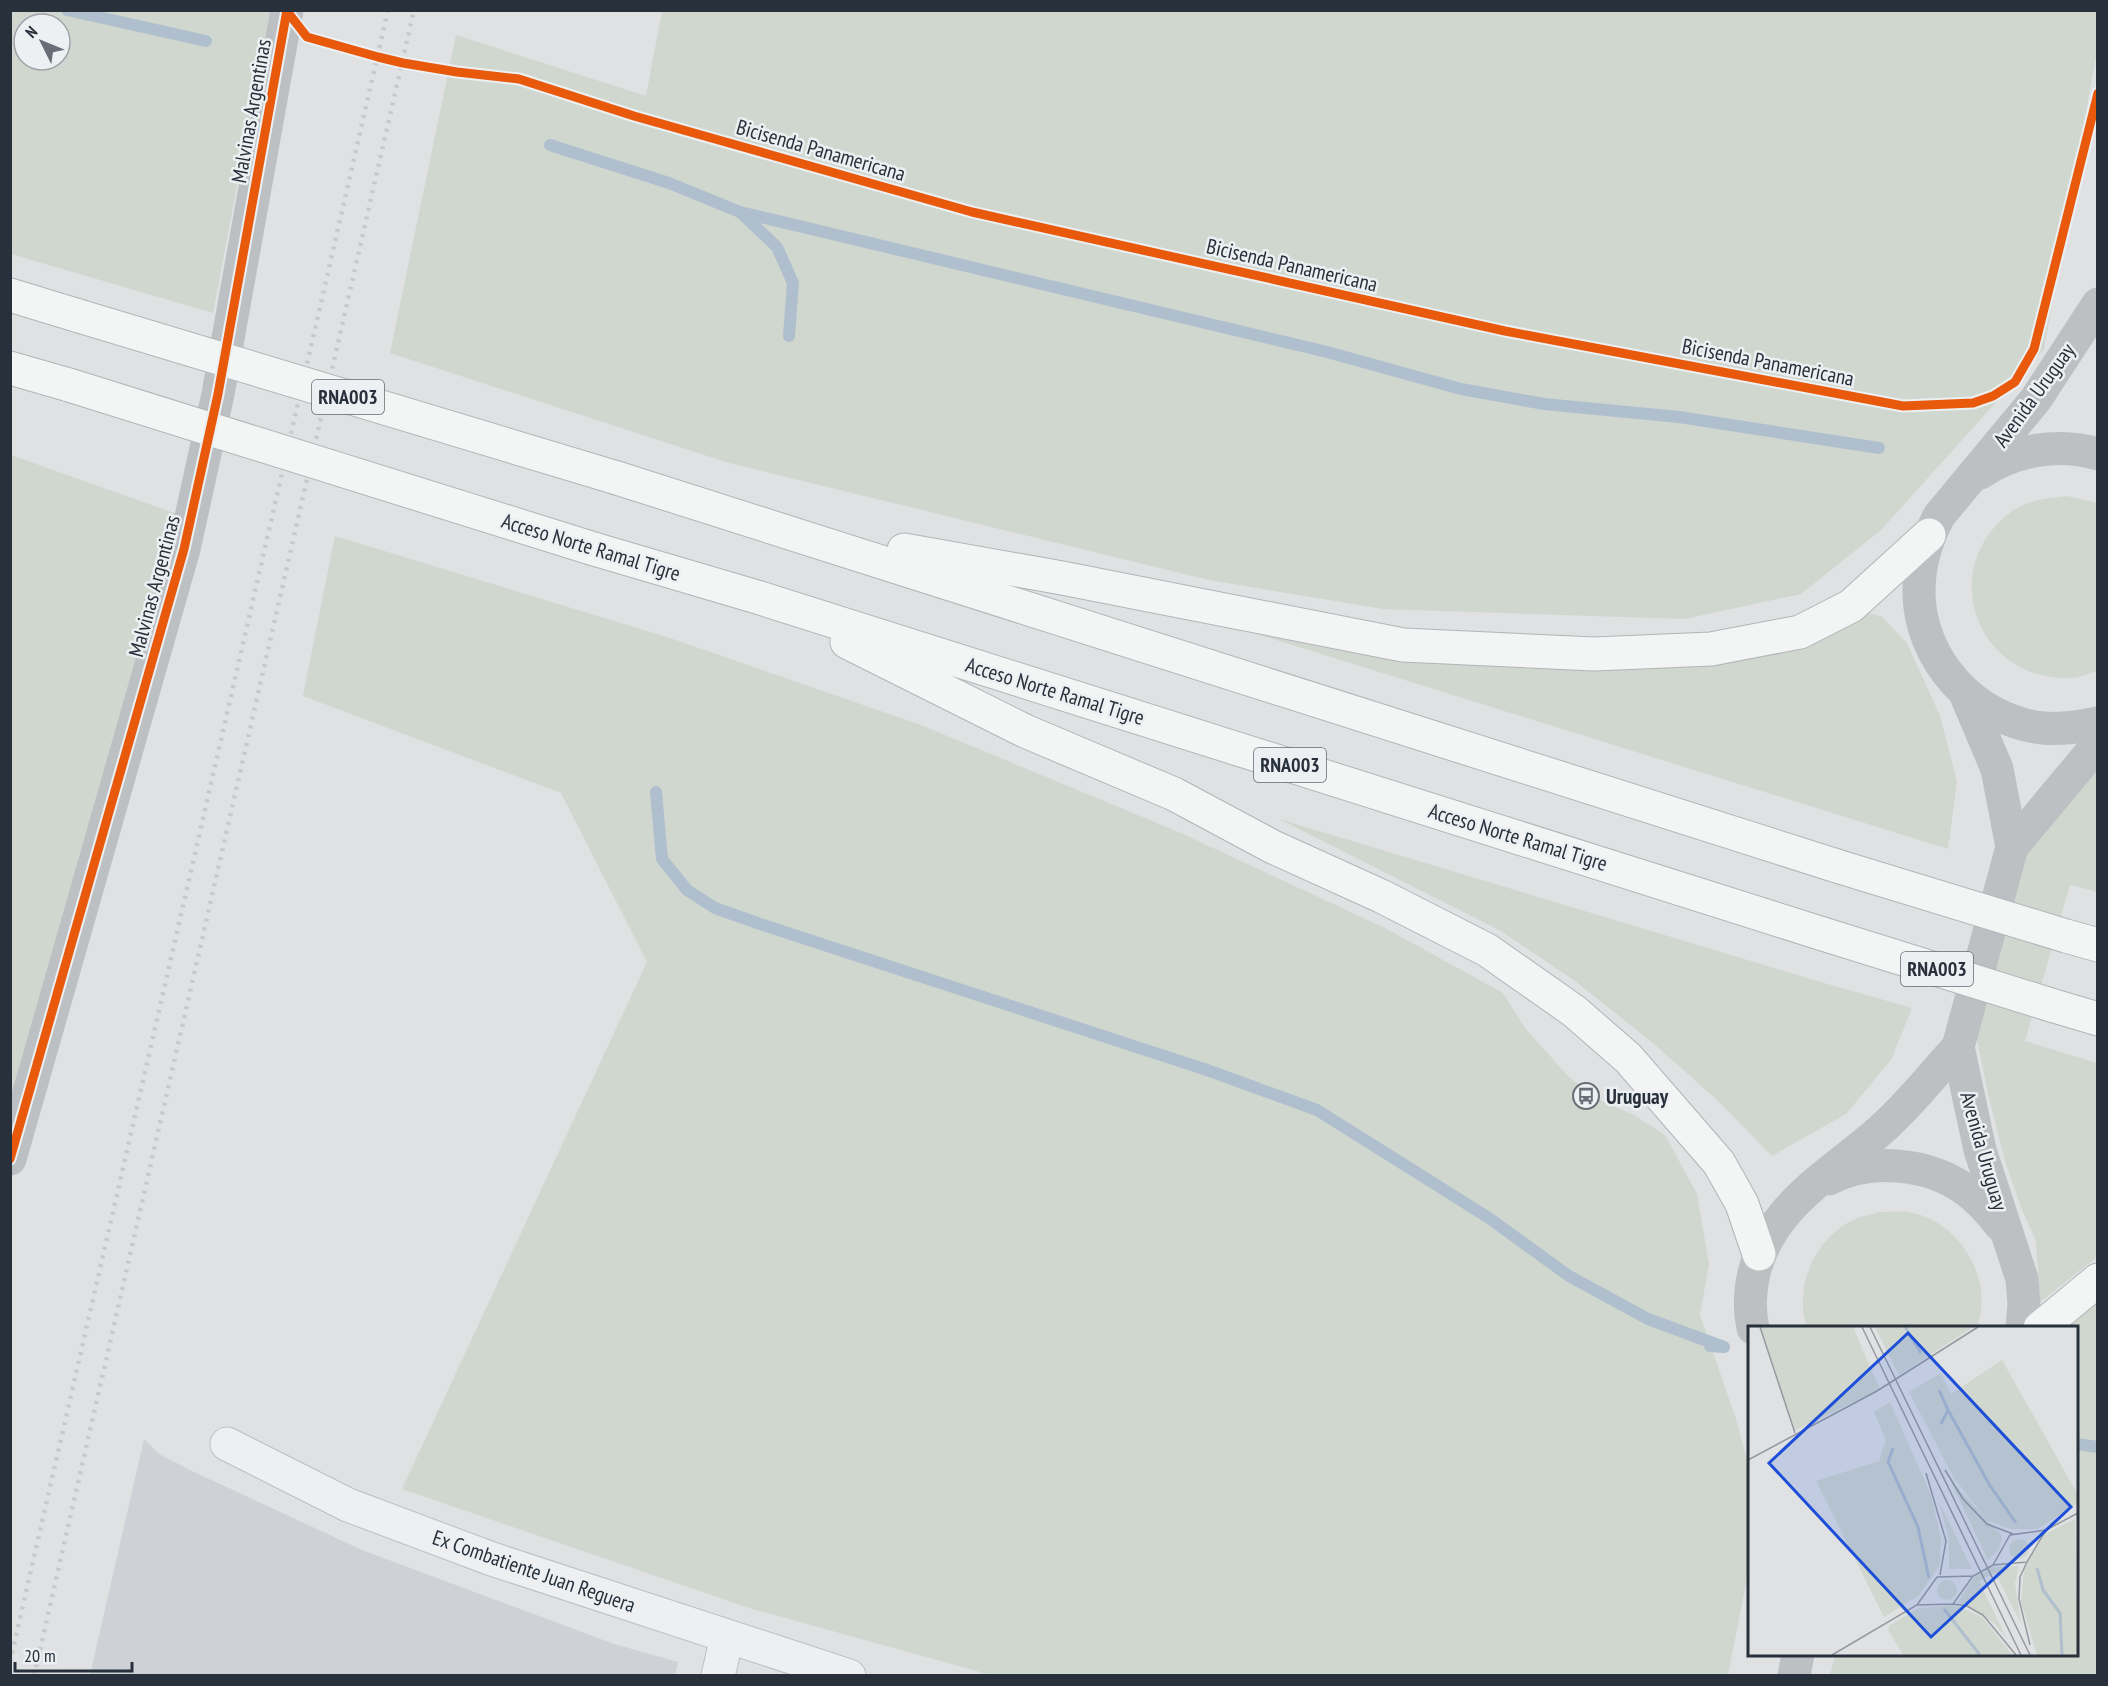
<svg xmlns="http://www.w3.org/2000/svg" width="2108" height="1686" viewBox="0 0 2108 1686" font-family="'PT Sans Narrow',sans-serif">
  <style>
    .built { fill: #ced1d6 }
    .green { fill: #d0d7cf; fill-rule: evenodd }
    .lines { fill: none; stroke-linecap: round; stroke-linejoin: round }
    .stream { stroke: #afbfcd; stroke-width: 12 }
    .street-casing { stroke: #bdbfc1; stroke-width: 35 }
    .highway-casing { stroke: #b2b4b8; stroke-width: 35 }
    .street { stroke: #eeeff0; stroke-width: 33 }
    .secondary { stroke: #bdc0c3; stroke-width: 33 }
    .highway { stroke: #f3f4f4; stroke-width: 33 }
    .rail { stroke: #c7c9cb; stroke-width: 4.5; stroke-dasharray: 3 6; stroke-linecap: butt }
    .highway-bridge-casing { stroke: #b2b4b8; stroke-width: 35; stroke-linecap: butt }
    .highway-bridge { stroke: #f3f4f4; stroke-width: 33 }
    .cycleway-casing { stroke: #ecf0f3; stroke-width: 13 }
    .cycleway { stroke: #e8590c; stroke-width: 9 }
    .labels { text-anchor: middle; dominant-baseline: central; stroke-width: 5; stroke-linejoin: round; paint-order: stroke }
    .shield { fill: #ecf0f3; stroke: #636a72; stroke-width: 1.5 }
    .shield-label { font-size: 20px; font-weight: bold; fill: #28303b }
    .street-label { font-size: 21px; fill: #28303b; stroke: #ecf0f3 }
    .poi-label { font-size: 21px; font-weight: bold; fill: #28303b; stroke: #ecf0f3; text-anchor: start }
    .inset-river { fill: none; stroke: #afbfcd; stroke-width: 3 }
    .inset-road { fill: none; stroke: #969aa0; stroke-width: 1.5 }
    .view { fill: #1d4ed8; fill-opacity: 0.15; stroke: #1d4ed8; stroke-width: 3 }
    .inset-edge { fill: none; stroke: #28303b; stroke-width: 3 }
  </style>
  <rect width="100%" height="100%" fill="#dfe1e3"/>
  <polygon class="built" points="144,1439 159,1454 192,1471 362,1550 614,1644 678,1662 675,1675 90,1675"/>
  <g class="green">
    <path d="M10,11H270L213,313L11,254ZM24,24H60V60H24Z"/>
    <polygon points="662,11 2097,10 2098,45 2044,349 1881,530 1801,594 1684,619 1383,609 1209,580 729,463 390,353 456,35 646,96"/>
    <polygon points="11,455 191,519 11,1112"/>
    <path d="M2067,496L2098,503L2097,671C2089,673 2080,678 2071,678C1977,682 1935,569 2011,512C2027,500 2048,498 2067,496Z"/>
    <polygon points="335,536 670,638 921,725 1181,833 1385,928 1503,993 1525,1028 1568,1076 1597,1099 1634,1115 1665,1135 1697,1194 1709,1264 1700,1315 1736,1419 1749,1467 1749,1569 1728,1675 991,1675 749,1608 402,1489 647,962 561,793 303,696"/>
    <polygon points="1862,612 1881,616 1907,643 1940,716 1957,782 1948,849 1199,616 1578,663"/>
    <polygon points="2097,761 2097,892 2070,885 2025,1041 2097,1063 2097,1257 2040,1302 2036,1241 2022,1210 2005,1161 1989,1098 1976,1035 2023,853"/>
    <polygon points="1279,819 1824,983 1912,1008 1891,1060 1846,1114 1772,1156 1716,1099 1653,1043 1575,981 1501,931"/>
    <path d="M1880,1212C1889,1212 1899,1211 1908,1212C1959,1220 1995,1279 1977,1327H1807C1793,1288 1815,1238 1853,1220C1861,1216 1871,1215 1880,1212Z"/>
    <polygon points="2097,1293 2097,1675 1830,1676 1835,1655 2076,1654 2076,1328 2052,1327"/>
  </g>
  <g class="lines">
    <g class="stream">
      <polyline points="67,10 206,41"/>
      <polyline points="550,145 669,183 740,212 777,247 793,283 789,336"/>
      <polyline points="740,212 1327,352 1461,389 1544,404 1679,417 1879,448"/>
      <polyline points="656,792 662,859 687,890 715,908 760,924 1207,1070 1317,1110 1489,1218 1569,1276 1648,1319 1724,1347 1710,1346"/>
      <polyline points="2076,1444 2098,1447"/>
    </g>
    <defs>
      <g id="street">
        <polyline points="227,1444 348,1505 492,1559 849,1676"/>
        <polyline points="718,1676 727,1637"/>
      </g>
      <g id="highway">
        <polyline points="10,295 79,316"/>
        <polyline points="10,368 69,385"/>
        <polyline points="617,478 1840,867"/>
        <polyline points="594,549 757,597 1823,934"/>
        <polyline points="904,550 1062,578 1403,645 1594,654 1711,649 1800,632 1851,606 1929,535"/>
        <polyline points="847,642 1025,731 1174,794 1273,847 1381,896 1487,950 1574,1011 1628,1058 1719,1163 1742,1204 1759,1254"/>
        <polyline points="2066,936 2098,945"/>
        <polyline points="2051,1005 2098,1019"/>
        <polyline points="2040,1328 2098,1280"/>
      </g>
    </defs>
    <use href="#street" class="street-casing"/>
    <use href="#highway" class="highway-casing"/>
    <use href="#street" class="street"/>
    <g class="secondary">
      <path d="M2098,304L2036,399L1939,516C1927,539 1919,564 1919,590C1918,659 1975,721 2043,728C2061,730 2079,727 2098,723"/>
      <path d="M1980,473C2014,450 2058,442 2098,454"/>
      <polyline points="1965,693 1997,769 2012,847"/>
      <polyline points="10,1159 184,549 218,394 287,10"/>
      <path d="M1829,1179C1871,1157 1928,1163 1966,1190C1980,1200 1991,1213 2001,1226"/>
      <path d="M1753,1328C1749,1310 1750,1290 1754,1273C1771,1204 1833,1173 1883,1128C1910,1104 1933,1074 1958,1047"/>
      <polyline points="2022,1328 2024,1304 2022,1279 1980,1150 1958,1047 2012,847 2098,744"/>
      <polyline points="1794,1676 1798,1654"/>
    </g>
    <use href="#highway" class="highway"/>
    <g class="rail">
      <polyline points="10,1662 388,10"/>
      <polyline points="34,1676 414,10"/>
    </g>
    <defs>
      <g id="highway-bridge">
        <polyline points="79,316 617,478"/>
        <polyline points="69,385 594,549"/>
        <polyline points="1840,867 2066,936"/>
        <polyline points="1823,934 2051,1005"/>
      </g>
    </defs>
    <use href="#highway-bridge" class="highway-bridge-casing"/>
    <use href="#highway-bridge" class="highway-bridge"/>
    <defs>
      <g id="cycleway">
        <polyline points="286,10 307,37 378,57 403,63 457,72 519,79 634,116 972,212 1505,331 1903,406 1973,403 1993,396 2015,382 2034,349 2098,93"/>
        <polyline points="10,1159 184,549 218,394 287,10"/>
      </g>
    </defs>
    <use href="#cycleway" class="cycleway-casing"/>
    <use href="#cycleway" class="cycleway"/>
  </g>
  <defs>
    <symbol id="bus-ring" viewBox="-11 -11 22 22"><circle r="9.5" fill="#ecf0f3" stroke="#686e76" stroke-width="1.5"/><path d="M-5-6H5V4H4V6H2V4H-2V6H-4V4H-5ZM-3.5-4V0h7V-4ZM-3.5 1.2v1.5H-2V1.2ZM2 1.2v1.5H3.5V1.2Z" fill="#686e76"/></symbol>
  </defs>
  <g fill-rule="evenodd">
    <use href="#bus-ring" x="1571" y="1081" width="30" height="30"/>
  </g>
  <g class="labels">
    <g class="shield">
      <rect x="312" y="380" width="72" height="34" rx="4.5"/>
      <rect x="1254" y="748" width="72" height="34" rx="4.5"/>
      <rect x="1901" y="952" width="72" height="34" rx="4.5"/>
    </g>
    <g class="shield-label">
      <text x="348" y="397">RNA003</text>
      <text x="1290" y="765">RNA003</text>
      <text x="1937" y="969">RNA003</text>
    </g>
    <g class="street-label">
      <text transform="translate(251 111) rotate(-80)">Malvinas Argentinas</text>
      <text transform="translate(821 150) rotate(16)">Bicisenda Panamericana</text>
      <text transform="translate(1292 265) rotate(13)">Bicisenda Panamericana</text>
      <text transform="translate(1768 362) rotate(11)">Bicisenda Panamericana</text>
      <text transform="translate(2034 395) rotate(-54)">Avenida Uruguay</text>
      <text transform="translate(591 547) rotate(17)">Acceso Norte Ramal Tigre</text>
      <text transform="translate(154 586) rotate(-75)">Malvinas Argentinas</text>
      <text transform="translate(1055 691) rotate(17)">Acceso Norte Ramal Tigre</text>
      <text transform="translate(1518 837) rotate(17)">Acceso Norte Ramal Tigre</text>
      <text transform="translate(1984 1151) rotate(74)">Avenida Uruguay</text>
      <text transform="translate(534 1571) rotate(19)">Ex Combatiente Juan Reguera</text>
    </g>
    <g class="poi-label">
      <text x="1606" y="1096">Uruguay</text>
    </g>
  </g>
  <g transform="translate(1748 1326)">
    <rect width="330" height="330" fill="#dfe1e3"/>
    <path d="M12,1H105L132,63L46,105ZM127,1H225L151,49ZM254,34L330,169V177L289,203H262L239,194L206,152L161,66L193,47L203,68ZM142,76L183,169L193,212L192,239L171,269L136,291L68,155L131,135L138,114L126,86ZM202,154L254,210L251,223L240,234ZM191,176L224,243H201V213ZM327,193L330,329H289L273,276L276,243L297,208ZM261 223a10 10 0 1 1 20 0a10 10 0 1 1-20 0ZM271,240L267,257L273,297L247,247L231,255L259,313L247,298L210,276L227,250L242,241ZM189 264a10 10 0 1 1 20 0a10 10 0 1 1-20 0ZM206,279L234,291L264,329H155L140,304L142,299L171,282Z" fill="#d0d7cf"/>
    <path class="inset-river" d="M157,1L173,27M191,64L200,84L193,98M200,84L241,158L268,197M145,122L140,136L170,201L181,252M289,242L295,264L312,287L314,329M196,283L232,329"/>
    <path class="inset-road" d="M12,1L47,107M114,1L273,329M122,1L282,329M0,134L129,65L230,1M197,144L215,173L239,198L265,208M178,147L198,215L192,249M279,236L272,251L271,273L282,319M245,239L262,209L298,204L330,187M205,278L219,280L235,289L268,329M169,279L205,278L225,250L245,239L279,236L298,204M84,329L169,279L189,251L225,250"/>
    <path class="view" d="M160,7L323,181L183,311L21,137Z"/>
    <rect width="330" height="330" class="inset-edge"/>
  </g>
  <rect width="2108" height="1686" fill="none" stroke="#28303b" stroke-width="24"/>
  <g transform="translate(42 42) rotate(313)"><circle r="28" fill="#ecf0f3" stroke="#9ea3a9" stroke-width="1.5"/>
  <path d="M0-4.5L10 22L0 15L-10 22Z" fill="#686e76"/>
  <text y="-9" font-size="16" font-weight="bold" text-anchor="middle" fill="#28303b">N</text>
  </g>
  <path d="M15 1662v9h117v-9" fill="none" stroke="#28303b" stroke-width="3"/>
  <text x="24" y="1662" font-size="18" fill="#28303b" stroke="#ecf0f3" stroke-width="4.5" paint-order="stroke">20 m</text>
</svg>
